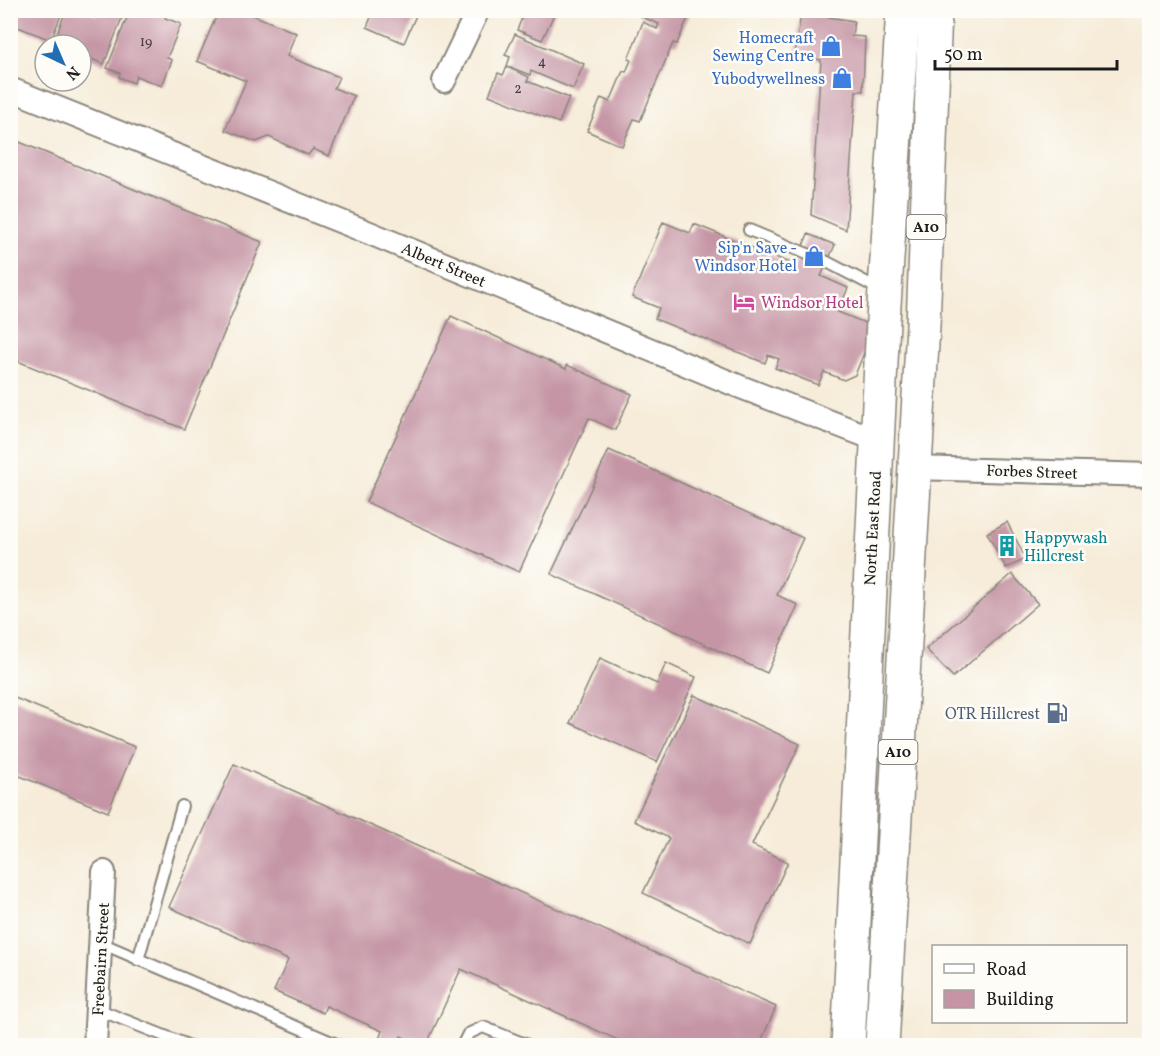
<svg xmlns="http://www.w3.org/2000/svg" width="1160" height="1056" font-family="Vollkorn,serif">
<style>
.building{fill:#c595a5}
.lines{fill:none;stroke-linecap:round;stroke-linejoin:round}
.service-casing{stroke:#89847a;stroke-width:14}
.minor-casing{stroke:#89847a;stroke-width:26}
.trunk-casing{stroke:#89847a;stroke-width:36}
.service{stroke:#fff;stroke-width:10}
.minor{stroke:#fff;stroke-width:22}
.trunk{stroke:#fff;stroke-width:33}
.labels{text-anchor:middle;stroke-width:5;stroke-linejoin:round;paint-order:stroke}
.number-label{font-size:14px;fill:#463a3e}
.shield{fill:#fdfcf7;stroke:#605f5e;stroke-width:1.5}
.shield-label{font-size:15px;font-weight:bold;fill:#1c1c1c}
.shop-label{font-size:16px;fill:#366cbe;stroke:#fdfcf7;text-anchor:end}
.street-label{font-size:16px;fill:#1c1c1c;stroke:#fdfcf7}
.hotel-label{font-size:16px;fill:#b23c85;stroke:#fdfcf7;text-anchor:start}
.culture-label{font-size:16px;fill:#0d838f;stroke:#fdfcf7;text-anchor:start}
.service-label{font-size:16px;fill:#4e5e75;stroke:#fdfcf7;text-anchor:end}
</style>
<rect width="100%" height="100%" fill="#fdfcf7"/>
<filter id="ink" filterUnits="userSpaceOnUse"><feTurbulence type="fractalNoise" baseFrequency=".0167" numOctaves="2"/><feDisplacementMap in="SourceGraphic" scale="12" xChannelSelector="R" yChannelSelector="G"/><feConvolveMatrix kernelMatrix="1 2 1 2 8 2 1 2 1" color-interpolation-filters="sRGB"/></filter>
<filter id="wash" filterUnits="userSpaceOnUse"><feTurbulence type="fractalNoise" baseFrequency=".008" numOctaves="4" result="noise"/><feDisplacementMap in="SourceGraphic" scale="24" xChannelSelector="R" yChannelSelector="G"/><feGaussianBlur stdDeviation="1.35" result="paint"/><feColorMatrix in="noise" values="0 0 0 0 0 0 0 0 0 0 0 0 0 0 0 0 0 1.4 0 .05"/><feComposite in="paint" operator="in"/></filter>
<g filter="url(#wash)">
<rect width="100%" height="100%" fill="#f6ecd9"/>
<g id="blocks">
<g class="building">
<polygon points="10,10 63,10 51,40 10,24"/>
<polygon points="66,10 94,10 92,14 95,15 97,10 125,10 104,64 81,55 81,45 53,44"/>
<polygon points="130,10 168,10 165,18 181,24 167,58 172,60 162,86 136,76 134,83 119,77 120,73 107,68"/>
<polygon points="219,10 241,10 296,33 287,56 339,77 334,88 354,96 329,156 313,149 308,155 269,137 256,142 225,130 246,81 197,61"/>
<polygon points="374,10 412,10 417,13 404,43 367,27"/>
<polygon points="517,10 556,10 542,40 517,30 524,13"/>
<polygon points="642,10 691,10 677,44 673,43 640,121 634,119 622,146 587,131 601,98 610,102 623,71 626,72 631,60 628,59 643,22 657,29 659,24 640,16"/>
<polygon points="801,13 854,21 852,36 865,37 863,91 856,91 846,230 811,215 821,60 795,55"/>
<polygon points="515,34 584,64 573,89 531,71 530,75 507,66 510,57 505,55"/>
<polygon points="507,67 529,77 527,81 569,98 559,123 489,95 498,73 503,75"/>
<polygon points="17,141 262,242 184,429 10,358 10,157"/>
<polygon points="663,222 690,233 694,224 795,265 808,234 835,245 821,276 848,288 838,312 868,324 872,333 855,375 844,380 824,372 818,385 775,368 779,359 768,355 765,363 655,319 659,308 632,297"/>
<polygon points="451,316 566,369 567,365 632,394 615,430 589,418 519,572 366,502"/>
<polygon points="609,450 803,538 777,595 798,605 767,673 551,574"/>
<polygon points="1007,522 1026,559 1006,568 987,533"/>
<polygon points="1012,574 1038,604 953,677 926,649"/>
<polygon points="600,658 657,684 666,663 696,677 657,762 570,723"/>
<polygon points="694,695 800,744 752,845 788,862 750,944 643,893 669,838 634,821"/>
<polygon points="10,696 135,747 108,812 10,772"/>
<polygon points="234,764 776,1007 759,1046 631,1046 461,969 426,1046 401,1036 397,1046 394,1046 379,1039 382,1031 326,1006 323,1013 274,991 288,960 169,907"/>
</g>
</g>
</g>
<g filter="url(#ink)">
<use href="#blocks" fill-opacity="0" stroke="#89847a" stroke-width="1.5"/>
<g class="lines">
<defs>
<g id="service">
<polyline points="749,230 827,262 879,289"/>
<polyline points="101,943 341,1046"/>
<polyline points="138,960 182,806"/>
<polyline points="97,1009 190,1046"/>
<polyline points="462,1046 468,1034 483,1027 530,1046"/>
</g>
<g id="minor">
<polyline points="444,81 478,10"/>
<polyline points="10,89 372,234 738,386 877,440"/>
<polyline points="914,468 1150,475"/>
<polyline points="95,1046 104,872"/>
</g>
<g id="trunk">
<polyline points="848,1046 883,321 903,10"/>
<polyline points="882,1046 923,326 935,10"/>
</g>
</defs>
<use href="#service" class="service-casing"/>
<use href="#minor" class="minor-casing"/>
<use href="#trunk" class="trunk-casing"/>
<use href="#service" class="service"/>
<use href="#minor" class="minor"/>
<use href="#trunk" class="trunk"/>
</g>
</g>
<defs>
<symbol id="shop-bare" viewBox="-9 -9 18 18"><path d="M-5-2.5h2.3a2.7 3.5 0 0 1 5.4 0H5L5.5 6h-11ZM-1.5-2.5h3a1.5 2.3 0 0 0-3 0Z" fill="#3f7fe0" stroke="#fdfcf7" stroke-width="2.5" paint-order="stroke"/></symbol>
<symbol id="hotel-bare" viewBox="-9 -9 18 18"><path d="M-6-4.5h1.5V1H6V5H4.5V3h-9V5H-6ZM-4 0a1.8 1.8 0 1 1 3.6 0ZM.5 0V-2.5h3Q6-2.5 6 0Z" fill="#d1479c" stroke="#fdfcf7" stroke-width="2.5" paint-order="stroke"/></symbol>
<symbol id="building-bare" viewBox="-9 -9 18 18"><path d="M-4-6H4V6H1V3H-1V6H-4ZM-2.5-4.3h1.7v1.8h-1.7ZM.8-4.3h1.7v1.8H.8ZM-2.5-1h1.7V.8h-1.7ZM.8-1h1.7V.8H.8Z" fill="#0f9aa8" stroke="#fdfcf7" stroke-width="2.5" paint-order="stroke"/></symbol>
<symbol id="fuel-bare" viewBox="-9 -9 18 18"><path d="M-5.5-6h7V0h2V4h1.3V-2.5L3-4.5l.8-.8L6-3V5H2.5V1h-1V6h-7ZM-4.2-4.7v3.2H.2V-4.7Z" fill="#5c6f8a" stroke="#fdfcf7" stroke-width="2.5" paint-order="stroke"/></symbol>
</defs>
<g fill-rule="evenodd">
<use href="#shop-bare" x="816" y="31" width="30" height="30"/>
<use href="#shop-bare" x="827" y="63" width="30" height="30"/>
<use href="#shop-bare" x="799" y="241" width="30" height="30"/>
<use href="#hotel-bare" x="729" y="287" width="30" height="30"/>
<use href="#building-bare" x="992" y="531" width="30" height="30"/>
<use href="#fuel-bare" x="1042" y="698" width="30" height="30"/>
</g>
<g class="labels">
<g class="number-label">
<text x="146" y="46">19</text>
<text x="542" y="66">4</text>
<text x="518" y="93">2</text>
</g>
<g class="shield">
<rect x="906.5" y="215" width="39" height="24" rx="4.5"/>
<rect x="878.5" y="740" width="39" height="24" rx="4.5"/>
</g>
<g class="shield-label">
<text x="926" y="232">A10</text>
<text x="898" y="757">A10</text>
</g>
<g class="shop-label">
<text x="814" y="43">Homecraft<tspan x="814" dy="18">Sewing Centre</tspan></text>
<text x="825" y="84">Yubodywellness</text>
<text x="797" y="253">Sip'n Save -<tspan x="797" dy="18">Windsor Hotel</tspan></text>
</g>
<g class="street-label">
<text transform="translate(444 264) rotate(23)" y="6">Albert Street</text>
<text transform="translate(1032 471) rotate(2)" y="6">Forbes Street</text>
<text transform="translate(872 528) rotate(-87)" y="6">North East Road</text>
<text transform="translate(100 959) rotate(-87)" y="6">Freebairn Street</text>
</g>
<g class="hotel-label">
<text x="761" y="308">Windsor Hotel</text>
</g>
<g class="culture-label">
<text x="1024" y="543">Happywash<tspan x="1024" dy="18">Hillcrest</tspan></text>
</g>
<g class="service-label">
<text x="1040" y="719">OTR Hillcrest</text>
</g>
</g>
<rect width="1160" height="1056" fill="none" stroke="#fdfcf7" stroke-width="36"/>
<rect x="932" y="945" width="195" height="78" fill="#fdfcf7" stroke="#a3a29f" stroke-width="1.5"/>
<rect x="944" y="964" width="30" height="9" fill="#ffffff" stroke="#a3a29f" stroke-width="1.5"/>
<text x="986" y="975" font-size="18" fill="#1c1c1c">Road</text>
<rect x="944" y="990" width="30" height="18" fill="#c595a5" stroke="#a3a29f" stroke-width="1.5"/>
<text x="986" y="1005" font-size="18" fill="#1c1c1c">Building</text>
<g transform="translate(63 63) rotate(136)"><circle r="28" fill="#fdfcf7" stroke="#a3a29f" stroke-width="1.5"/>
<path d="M0-4.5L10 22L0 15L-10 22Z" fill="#1f6fb2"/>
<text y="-9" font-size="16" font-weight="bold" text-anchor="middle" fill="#1c1c1c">N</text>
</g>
<path d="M935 60v9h182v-9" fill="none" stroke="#1c1c1c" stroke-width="3"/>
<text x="944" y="60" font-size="18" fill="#1c1c1c" stroke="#fdfcf7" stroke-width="4.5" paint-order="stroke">50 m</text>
</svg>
